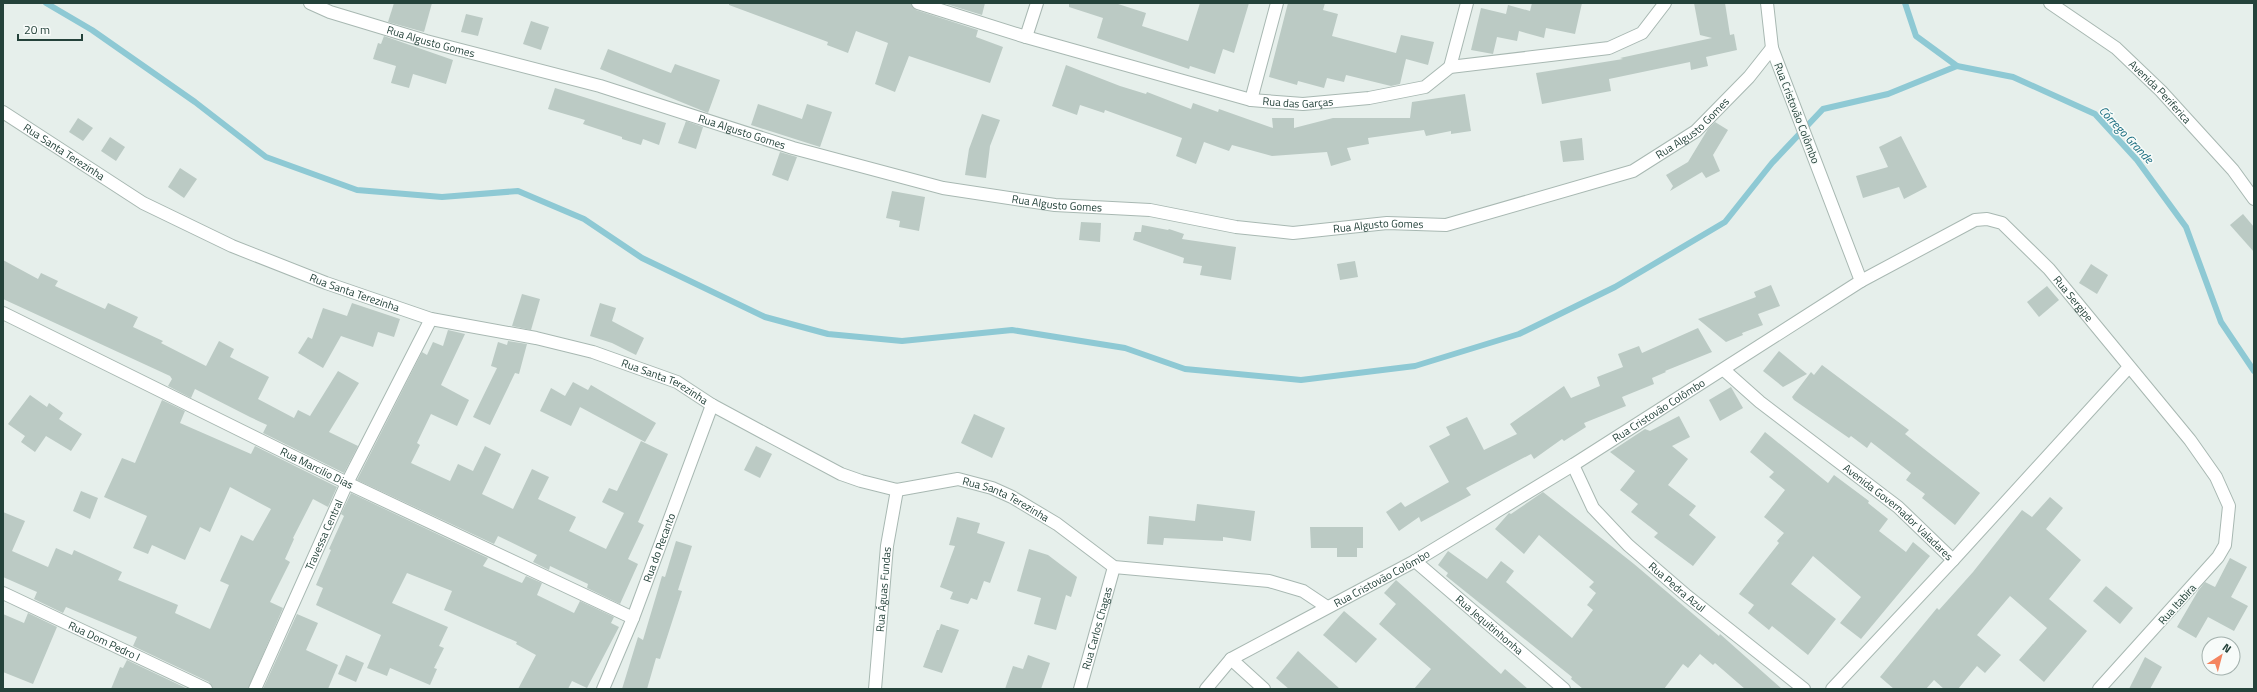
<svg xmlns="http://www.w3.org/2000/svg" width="2257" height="692" font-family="'Titillium Web',sans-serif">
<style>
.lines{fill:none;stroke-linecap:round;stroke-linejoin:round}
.stream{stroke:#8ec9d4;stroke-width:6}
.building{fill:#bbcac4}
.minor-casing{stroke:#a8b8b2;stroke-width:14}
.tertiary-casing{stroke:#a8b8b2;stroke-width:14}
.minor{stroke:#fff;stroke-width:12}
.tertiary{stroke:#fff;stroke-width:12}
.labels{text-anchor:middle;stroke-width:3;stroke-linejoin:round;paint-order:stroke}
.street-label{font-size:11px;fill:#24423a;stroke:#f7fbf9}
.water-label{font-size:12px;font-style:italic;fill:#1c6f80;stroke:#f7fbf9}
</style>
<rect width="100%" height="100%" fill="#e6efeb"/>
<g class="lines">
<g class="stream">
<polyline points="46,3 92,30 195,102 266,157 357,190 442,197 518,191 584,219 642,258 765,317 828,334 902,341 1012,330 1125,348 1185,369 1301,380 1415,366 1519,334 1615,287 1725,222 1772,163 1823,109 1888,94 1957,66"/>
<polyline points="1905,3 1916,36 1957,66 2013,77 2095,114 2137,160 2186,227 2221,322 2254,371"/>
</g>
</g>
<g class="building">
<polygon points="394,3 432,3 424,32 388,22"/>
<polygon points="729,3 911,3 916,10 978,30 976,37 1003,47 990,83 909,56 895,92 875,84 888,43 856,31 848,53 827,45 828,42 729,5"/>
<polygon points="943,3 985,3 982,15"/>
<polygon points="1069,3 1115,3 1146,13 1142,26 1188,41 1200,3 1249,3 1234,53 1223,49 1215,74 1190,66 1189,69 1097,38 1103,18 1069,7"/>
<polygon points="1288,3 1325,3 1323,10 1338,14 1332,36 1396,53 1401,35 1434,42 1428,65 1406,59 1400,84 1391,86 1346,75 1344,82 1327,78 1324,88 1298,81 1297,85 1269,77"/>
<polygon points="1532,3 1582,3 1575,34 1546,28 1544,38 1519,31 1517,41 1497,37 1493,54 1471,50 1481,8 1506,14 1508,5 1530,11"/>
<polygon points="1694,3 1725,3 1730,35 1734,34 1737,50 1706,57 1708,66 1691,70 1690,62 1609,79 1611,91 1542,104 1536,73 1623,59 1620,58 1712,38 1700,35"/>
<polygon points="466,14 483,18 478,36 461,32"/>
<polygon points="531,21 549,27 541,50 523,44"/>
<polygon points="384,36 453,60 446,84 413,74 409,88 391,83 396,66 373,59 378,43 381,44"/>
<polygon points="608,49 671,73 675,64 720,80 708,113 600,69"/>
<polygon points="1066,65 1120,86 1146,94 1147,92 1191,109 1193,103 1218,112 1219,109 1273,128 1272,118 1294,118 1294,128 1333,118 1410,118 1412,102 1465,94 1471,131 1451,134 1451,131 1426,136 1424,130 1368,138 1369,144 1347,148 1351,160 1331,166 1327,152 1272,156 1232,145 1229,151 1204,142 1196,164 1176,156 1182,138 1105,110 1104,113 1080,105 1077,115 1052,106"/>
<polygon points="555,88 666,123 659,145 643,139 641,145 622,139 622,137 583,124 585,120 548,109"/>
<polygon points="758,104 802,119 807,104 832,112 820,147 751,125"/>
<polygon points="982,114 1000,120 990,146 986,178 965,175 969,149"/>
<polygon points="78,118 93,128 83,141 69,132"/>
<polygon points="686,121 703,127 696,149 678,143"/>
<polygon points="1715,122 1728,130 1713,155 1720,171 1706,178 1702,172 1670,191 1673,186 1666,175 1688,162 1708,129"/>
<polygon points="1901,136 1927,187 1904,199 1899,187 1863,198 1856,176 1888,167 1879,147"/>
<polygon points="110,137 125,147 116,161 101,151"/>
<polygon points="1582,138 1584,160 1563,162 1560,141"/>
<polygon points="780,152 797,157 788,181 772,175"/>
<polygon points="180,168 197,179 184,198 168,187"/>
<polygon points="892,191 925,197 919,231 899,227 900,221 886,218"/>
<polygon points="2243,214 2254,227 2254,252 2230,225"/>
<polygon points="1081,222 1101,223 1100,242 1079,240"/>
<polygon points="1142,225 1168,230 1169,229 1184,234 1182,239 1236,247 1231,280 1200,275 1202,266 1183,263 1184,258 1133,240 1135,232 1141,232"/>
<polygon points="3,260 38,279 41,273 58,281 55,286 105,309 108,303 138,317 133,327 163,341 161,343 206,366 219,341 234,349 230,357 269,377 258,399 294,418 298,410 310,416 338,371 359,383 329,432 358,446 344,473 263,433 267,425 250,417 195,389 191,398 168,386 172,379 170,376 3,299"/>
<polygon points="1355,261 1358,277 1340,280 1337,264"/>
<polygon points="2091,264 2108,275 2097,294 2079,283"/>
<polygon points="1771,285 1780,306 1758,314 1763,325 1742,333 1743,335 1726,342 1698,319 1756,297 1754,292"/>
<polygon points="2047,286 2059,300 2039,317 2027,302"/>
<polygon points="522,294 540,299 531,330 512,326"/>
<polygon points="352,303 400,319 394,337 378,332 373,347 341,336 323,368 298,353 308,337 312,339 323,308 347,316"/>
<polygon points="600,303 616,308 612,321 644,338 636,355 612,343 590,336"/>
<polygon points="1698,328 1712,352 1665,371 1666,372 1652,378 1654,384 1622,397 1626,406 1584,423 1586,427 1564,441 1562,439 1534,459 1531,454 1466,488 1471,495 1421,522 1419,517 1399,531 1386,512 1401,502 1405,507 1449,482 1429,446 1450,435 1446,427 1467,417 1484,450 1517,434 1510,424 1564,386 1571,398 1600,386 1597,377 1623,367 1618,354 1639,346 1642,353"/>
<polygon points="448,330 465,334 441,385 469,400 457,426 431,414 417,443 420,445 411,463 450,481 458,464 473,471 485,446 501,454 482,494 513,509 532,469 549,477 538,499 576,517 569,531 606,549 624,513 602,502 609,488 617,491 641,441 668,454 638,522 644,525 628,559 638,564 620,604 587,588 588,584 550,566 549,570 533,562 537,555 498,536 494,544 357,480 422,352 427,355 433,342 443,346"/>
<polygon points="508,341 527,344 519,374 515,373 490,425 473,417 497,368 491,366 498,342 507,345"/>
<polygon points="1779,351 1807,374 1783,387 1763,371"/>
<polygon points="1822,365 1909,430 1905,434 1980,493 1955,525 1922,498 1925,494 1906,480 1911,473 1871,442 1867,448 1851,436 1849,438 1794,400 1792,397 1811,372 1814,375"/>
<polygon points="573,382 588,390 591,385 656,423 645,442 580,407 571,426 540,411 551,388 565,396"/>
<polygon points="1731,387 1743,408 1720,421 1709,400"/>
<polygon points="30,395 47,407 49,403 63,413 59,419 82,434 71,451 46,436 35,452 21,442 25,436 8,424"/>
<polygon points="162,400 185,411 180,423 251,454 255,446 337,487 328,507 313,499 293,538 294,539 285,559 290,562 270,602 283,608 248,689 213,689 209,682 133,646 137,637 66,607 63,613 34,599 37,592 3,577 3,512 25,521 12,551 48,567 56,548 72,555 74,550 122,572 118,580 178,605 175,613 210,629 229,585 220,581 241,535 253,541 271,509 230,487 210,532 200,527 185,560 152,545 148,554 133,548 147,516 104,497 122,458 135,463"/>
<polygon points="974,414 1005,428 992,458 961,443"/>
<polygon points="1679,416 1690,437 1672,446 1688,459 1668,485 1696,506 1689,515 1716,537 1693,566 1654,537 1658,533 1631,512 1638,504 1620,490 1635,471 1610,452 1645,429 1650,431"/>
<polygon points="1765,432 1828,483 1834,475 1869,501 1868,503 1888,519 1879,531 1906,552 1913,542 1930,556 1861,639 1840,623 1861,597 1813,556 1791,584 1836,619 1808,655 1772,626 1769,630 1748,613 1754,605 1739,594 1779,543 1777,541 1784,533 1764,517 1785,490 1769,477 1774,472 1750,452"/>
<polygon points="756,446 772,454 760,478 744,470"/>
<polygon points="81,491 98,498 90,519 73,511"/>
<polygon points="1543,492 1634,564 1719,636 1720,634 1782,689 1745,689 1715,663 1713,665 1700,654 1688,668 1683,664 1664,689 1583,689 1571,679 1572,677 1446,576 1448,573 1438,565 1448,551 1487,579 1501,561 1514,571 1506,582 1572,638 1593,610 1587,605 1596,593 1589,587 1594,582 1539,535 1524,554 1495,529 1509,513 1511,514"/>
<polygon points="351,493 488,558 483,566 522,583 526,576 542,583 537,595 574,613 580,601 614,617 611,623 619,627 587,688 572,681 568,689 518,689 536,655 516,644 517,642 444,610 452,591 407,573 392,603 448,627 439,646 444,648 434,668 437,669 430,685 390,668 387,676 367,668 381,635 316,605 323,588 316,585 331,550 329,549 344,516 341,514"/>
<polygon points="2050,497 2063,508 2046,529 2081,560 2049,599 2087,631 2044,682 2019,660 2047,628 2010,596 1977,635 2001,655 1985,673 1977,666 1958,689 1944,689 1934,680 1926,689 1894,689 1880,677 1937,608 1939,610 1973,572 2022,510 2032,517"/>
<polygon points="1197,504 1255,511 1251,541 1223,537 1223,541 1164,538 1163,545 1147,544 1149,516 1195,521"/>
<polygon points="957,517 980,523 977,533 1005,542 990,583 984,581 977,600 971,598 968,604 950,599 953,592 940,587 955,546 949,545"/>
<polygon points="1310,527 1363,527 1363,548 1357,548 1357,557 1337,557 1337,548 1311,548"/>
<polygon points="676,541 692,546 678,590 682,591 660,659 656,658 647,689 622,689 638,637 643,640 662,576 665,577"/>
<polygon points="1029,549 1048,555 1077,577 1071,597 1066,595 1056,630 1034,624 1041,598 1017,591"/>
<polygon points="2230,558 2247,567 2231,597 2248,606 2234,631 2208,617 2196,638 2177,627 2198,591 2205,582 2215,587"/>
<polygon points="1396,580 1501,674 1505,669 1528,689 1414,689 1431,669 1379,624 1396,604 1384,593"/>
<polygon points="2106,586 2133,608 2120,624 2093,601"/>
<polygon points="1344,611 1377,639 1356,663 1323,635"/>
<polygon points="28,613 57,627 33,684 3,672 3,614 24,623"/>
<polygon points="297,614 318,623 306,650 338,665 328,689 263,689"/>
<polygon points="941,624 959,630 942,673 923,667 937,630 939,630"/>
<polygon points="1298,651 1340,689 1289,689 1276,678"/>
<polygon points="346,655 364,663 356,682 338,674"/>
<polygon points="1028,655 1050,663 1041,689 1005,689 1013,666 1023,669"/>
<polygon points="2145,657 2162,667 2150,689 2129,689"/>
<polygon points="127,660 188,689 111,689 120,667 123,668"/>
</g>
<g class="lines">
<defs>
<g id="minor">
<path id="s1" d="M310 3 330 12 426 41 600 86 793 148 943 188 1055 205 1150 210 1236 227 1293 233 1387 223 1446 225 1633 171 1696 131 1749 77 1772 48"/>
<path id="s2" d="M918 3 1026 37 1251 100 1303 104 1369 98 1425 87 1450 67 1609 48 1642 33 1665 3"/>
<polyline points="1026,37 1037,3"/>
<polyline points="1450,67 1467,3"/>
<polyline points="1251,100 1277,3"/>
<path id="s3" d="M3 112 143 203 232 246 326 283 431 319 536 338 593 352 677 382 712 405 764 433 841 474 861 481 897 490 958 479 992 488 1012 497 1057 524 1114 567 1269 581 1303 591 1327 607"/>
<path id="s4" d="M1861 281 1975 220 1987 219 2002 223 2049 269 2190 440 2216 477 2229 506 2225 545 2218 557 2099 689"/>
<path id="s5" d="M3 313 347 483 633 618"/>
<path id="s6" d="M1724 370 1760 402 1898 507 1953 560 1832 689"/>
<path id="s7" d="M1573 465 1593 508 1628 545 1687 596 1804 689"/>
<polyline points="1953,560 2129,367"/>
<path id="s8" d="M1415 561 1564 689"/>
<path id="s9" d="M3 593 206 689"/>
<polyline points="1231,659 1264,689"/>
<path id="s10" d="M255 689 347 483 431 319"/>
<path id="s11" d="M603 689 633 618 712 405"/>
<path id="s12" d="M875 689 887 546 897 490"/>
<path id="s13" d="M1080 689 1114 567"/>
</g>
<g id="tertiary">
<path id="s14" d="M2050 3 2116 48 2161 91 2233 170 2254 199"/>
<path id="s15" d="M1206 689 1231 659 1415 561 1573 465 1861 281 1772 48 1767 3"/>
</g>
</defs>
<use href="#minor" class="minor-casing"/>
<use href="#tertiary" class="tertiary-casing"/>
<use href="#minor" class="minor"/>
<use href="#tertiary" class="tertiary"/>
</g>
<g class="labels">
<g class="street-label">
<text dy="4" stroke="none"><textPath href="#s1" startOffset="127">Rua Algusto Gomes</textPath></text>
<text dy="4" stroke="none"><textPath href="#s14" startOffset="142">Avenida Periferica</textPath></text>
<text dy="4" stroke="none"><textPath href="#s2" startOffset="394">Rua das Garças</textPath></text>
<text transform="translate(1797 113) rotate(69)" y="4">Rua Cristovão Colômbo</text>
<text dy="4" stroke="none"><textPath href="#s1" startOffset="1435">Rua Algusto Gomes</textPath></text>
<text dy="4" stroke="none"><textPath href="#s1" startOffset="451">Rua Algusto Gomes</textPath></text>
<text dy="4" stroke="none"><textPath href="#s3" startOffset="73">Rua Santa Terezinha</textPath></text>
<text dy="4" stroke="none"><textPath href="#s1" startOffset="775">Rua Algusto Gomes</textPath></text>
<text dy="4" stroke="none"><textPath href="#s1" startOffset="1099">Rua Algusto Gomes</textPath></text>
<text dy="4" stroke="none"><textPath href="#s3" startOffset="397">Rua Santa Terezinha</textPath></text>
<text dy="4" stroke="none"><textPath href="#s4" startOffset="261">Rua Sergipe</textPath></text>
<text dy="4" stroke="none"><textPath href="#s3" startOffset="721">Rua Santa Terezinha</textPath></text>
<text dy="4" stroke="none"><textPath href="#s15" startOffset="534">Rua Cristovão Colômbo</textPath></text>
<text dy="4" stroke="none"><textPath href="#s5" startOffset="350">Rua Marcilio Dias</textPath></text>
<text dy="4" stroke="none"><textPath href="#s3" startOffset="1093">Rua Santa Terezinha</textPath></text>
<text dy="4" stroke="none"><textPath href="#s6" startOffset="225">Avenida Governador Valadares</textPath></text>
<text dy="4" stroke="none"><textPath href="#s10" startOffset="169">Travessa Central</textPath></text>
<text dy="4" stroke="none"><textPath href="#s11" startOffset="152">Rua do Recanto</textPath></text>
<text dy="4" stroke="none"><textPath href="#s15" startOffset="210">Rua Cristovão Colômbo</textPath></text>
<text dy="4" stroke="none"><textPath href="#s7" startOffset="163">Rua Pedra Azul</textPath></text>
<text dy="4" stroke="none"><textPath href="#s12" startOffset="100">Rua Águas Fundas</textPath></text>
<text transform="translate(2177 604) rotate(-48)" y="4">Rua Itabira</text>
<text dy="4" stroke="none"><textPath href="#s8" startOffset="98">Rua Jequitinhonha</textPath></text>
<text dy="4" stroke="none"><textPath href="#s13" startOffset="63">Rua Carlos Chagas</textPath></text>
<text dy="4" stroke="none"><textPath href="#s9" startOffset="112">Rua Dom Pedro I</textPath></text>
</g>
<g class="water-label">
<text transform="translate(2126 135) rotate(47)" y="4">Córrego Grande</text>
</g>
</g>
<rect width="2257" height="692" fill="none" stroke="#24423a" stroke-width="8"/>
<g transform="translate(2221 656) rotate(36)"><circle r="19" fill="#f7fbf9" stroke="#a3b1ad"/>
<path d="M0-3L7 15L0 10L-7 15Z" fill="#f4845f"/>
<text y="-6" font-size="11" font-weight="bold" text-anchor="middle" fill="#24423a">N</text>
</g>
<path d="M18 34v6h64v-6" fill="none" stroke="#24423a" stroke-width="2"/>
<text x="24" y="34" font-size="12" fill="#24423a" stroke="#f7fbf9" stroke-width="3" paint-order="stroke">20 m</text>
</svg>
